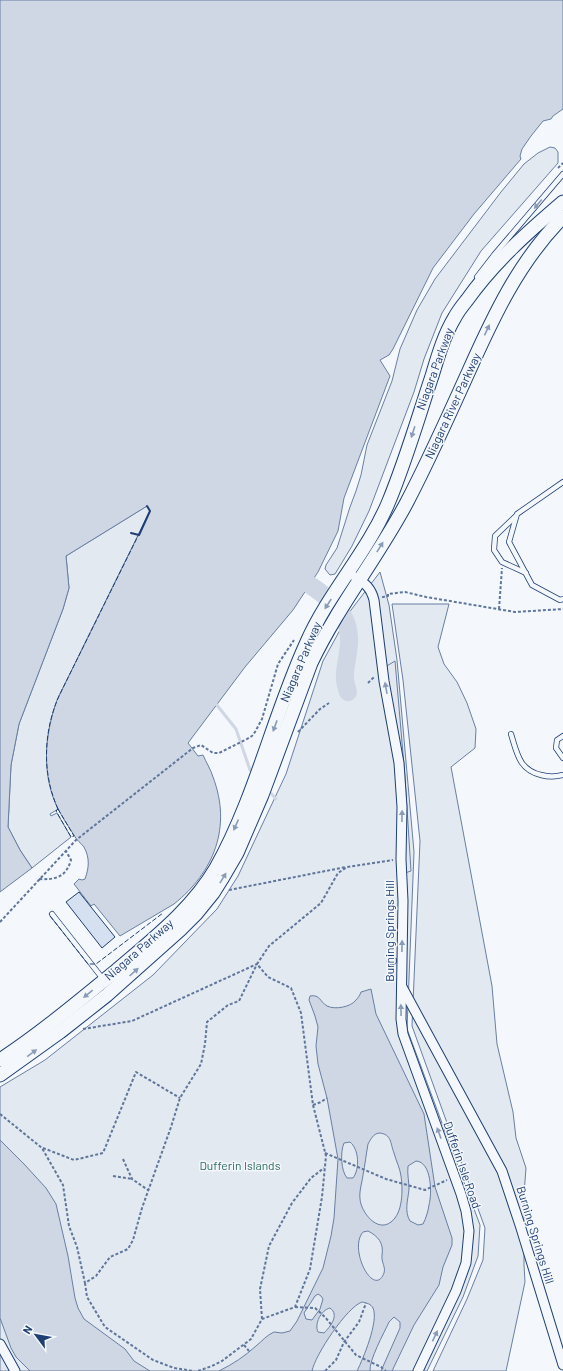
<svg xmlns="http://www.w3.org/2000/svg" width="563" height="1371" font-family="Barlow,sans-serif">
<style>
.green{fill:#e3e9f0;stroke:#687fa3}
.parking{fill:#e3e8f0;stroke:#687fa3}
.water{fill:#cfd7e4;stroke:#687fa3;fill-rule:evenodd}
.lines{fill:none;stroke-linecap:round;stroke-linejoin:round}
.stream{stroke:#cfd7e4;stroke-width:3}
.river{stroke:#cfd7e4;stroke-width:18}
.building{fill:#d5e0f0;stroke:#1d3f73}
.lane-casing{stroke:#1d3f73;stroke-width:6}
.street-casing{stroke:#1d3f73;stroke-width:11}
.secondary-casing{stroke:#1d3f73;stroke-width:15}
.path{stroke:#5e769c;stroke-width:2;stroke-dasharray:3 2;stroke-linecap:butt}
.lane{stroke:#f4f7fb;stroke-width:4.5}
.street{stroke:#f4f7fb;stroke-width:9}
.secondary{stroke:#f4f7fb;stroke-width:13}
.fence{stroke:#1d3f73;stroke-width:1;stroke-dasharray:5 2;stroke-linecap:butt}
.wall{stroke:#1d3f73;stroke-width:2}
.oneway{fill:#889bb7}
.labels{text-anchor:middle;stroke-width:3;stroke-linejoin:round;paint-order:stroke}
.street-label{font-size:12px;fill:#1d3f73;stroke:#f4f7fb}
.park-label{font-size:12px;fill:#2c6c60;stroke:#f4f7fb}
</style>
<rect width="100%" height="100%" fill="#f4f7fb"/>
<g class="green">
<polygon points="550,147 555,148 558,152 558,163 481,251 442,313 424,359 414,392 369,511 352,546 335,574 330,575 325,569 326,565 337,548 350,507 356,491 361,475 367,445 392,381 400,349 417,310 435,279 501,192 524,164 538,153"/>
<path d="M147 506 150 511 59 696C44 733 42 773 58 809L50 814 51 816 57 813 71 837 32 868 20 850 8 827 11 765 19 724 63 609 69 588 66 556Z"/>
<polygon points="380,572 389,605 397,660 414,852 407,1029 480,1225 478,1256 463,1297 427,1371 0,1371 0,1087 45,1060 153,975 217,909 238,876 286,774 323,661 351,610"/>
<polygon points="392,604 449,604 438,647 444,664 457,682 467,703 476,729 475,748 451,767 492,986 497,1044 513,1112 516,1138 526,1168 524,1194 524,1265 525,1282 506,1371 433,1371 467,1299 483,1260 485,1228 412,1026 420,841 403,680"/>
</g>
<polygon class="parking" points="395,661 405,777 411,871 402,874 400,781 385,667"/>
<g class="water">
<path d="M0 0H563V109L553 116 551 119 543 121 531 136 522 149 520 156 521 159 474 214 433 268 393 349 389 355 380 360 390 376 344 498 338 531 318 572 293 610 245 667 188 743 198 756 203 755C206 762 211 770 213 777 232 827 214 872 174 904L120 936 94 904 91 906 74 884 79 879 82 880 85 879C89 868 90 858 84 847 81 843 76 840 74 835 66 823 58 811 53 797 42 766 46 731 57 700L150 511 147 506 66 556 69 588 63 609 19 724 11 765 8 827 20 850 32 868 0 892Z"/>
<path d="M371 989 376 1014 424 1114 435 1187 452 1238V1245L443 1267 439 1285 414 1325 392 1371H381L400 1328V1322L394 1317 389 1322C384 1333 369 1360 370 1371H357C363 1359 379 1321 373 1308 371 1304 367 1303 362 1302 347 1307 315 1355 312 1371H219C233 1364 245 1356 256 1346 262 1341 267 1335 274 1332L282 1333 290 1331 297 1321 323 1268 331 1236 334 1218 338 1159 327 1098 318 1064 316 1046 318 1027 315 1016 309 1000 310 996C320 994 320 1002 327 1006 335 1010 351 1007 356 1000 358 998 360 995 361 992ZM379 1133C392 1134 390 1143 394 1153 396 1161 400 1168 401 1176 403 1190 403 1213 391 1222 377 1233 361 1212 360 1199 359 1191 362 1183 363 1175 365 1165 366 1155 368 1144 371 1139 373 1134 379 1133ZM350 1142C359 1149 360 1169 353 1178H347C341 1171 340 1152 344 1143ZM416 1161C432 1162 432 1194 429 1205 428 1212 426 1218 423 1224L418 1225 410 1221C404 1211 408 1200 409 1189 409 1181 407 1174 408 1166ZM368 1231C378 1236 384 1243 382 1255 381 1262 386 1267 384 1273 374 1299 348 1249 363 1232ZM318 1294 321 1296 323 1299 320 1309 312 1320 306 1319 304 1313 315 1296ZM330 1308C340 1315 330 1327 324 1333L318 1332C314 1324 321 1310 330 1308Z"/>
<polygon points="0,1140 24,1164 46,1188 56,1204 68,1256 75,1298 78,1308 84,1319 125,1349 134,1361 150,1371 30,1371 16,1357 11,1348 0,1318"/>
</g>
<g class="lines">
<g class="stream">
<polyline points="216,704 236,729 250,770 254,774"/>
<polyline points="268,790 276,799"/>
</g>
<path class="river" d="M310 585C335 602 354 618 348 652 346 668 342 676 348 692"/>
</g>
<g class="building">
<polygon points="79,892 115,937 102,948 66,902"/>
<polygon points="390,957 397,959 396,963 392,965 389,964 387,962 388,958"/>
</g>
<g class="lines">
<defs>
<g id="lane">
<polyline points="477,277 494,255 563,174"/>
<polyline points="563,482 517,514 509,542 532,585 560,600 563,599"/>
<polyline points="516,516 495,536 494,550 502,562 526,573"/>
<path d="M511 734C517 753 519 770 541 775 548 777 556 777 563 775"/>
<polyline points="563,736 557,740 556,748 563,758"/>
<polyline points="52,914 103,979"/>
</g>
<g id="street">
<path d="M355 577C365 583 371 588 374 600L384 681 399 763 402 807 401 859 403 901 401 1019 403 1034 461 1194 466 1211 469 1231 466 1263 456 1291 418 1371"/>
<polyline points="402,987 502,1171 520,1225 563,1365"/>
<polyline points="0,1344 15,1371"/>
</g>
<g id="secondary">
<path d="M0 1060C41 1033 79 1001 117 970 153 939 192 909 216 868 256 797 273 716 307 642 329 592 368 552 389 501 406 460 418 418 432 376 438 356 444 335 455 317 458 311 463 305 467 300 494 262 528 232 563 202"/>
<path d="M0 1075 60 1032 107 995 180 930 196 914 213 893 223 877 237 853 262 795 311 663C338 606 378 557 407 502 429 460 448 417 468 373 493 317 519 261 563 217"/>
</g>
</defs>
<use href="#lane" class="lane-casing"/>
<use href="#street" class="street-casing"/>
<use href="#secondary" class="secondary-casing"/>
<g class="path">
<polyline points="558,168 563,163"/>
<polyline points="383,598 383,597 388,596 388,594 405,592 426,597 515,612 563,609"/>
<polyline points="499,609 502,568"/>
<polyline points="368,683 374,677"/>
<polyline points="298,732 320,709 329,703"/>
<path d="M39 879C56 880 66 877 71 860L66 851"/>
<polyline points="229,890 346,867"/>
<polyline points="0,922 76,840 193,748 201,745 213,753 219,753 247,739 252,736 255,732 262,719 278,664 294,640"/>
<polyline points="83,1029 132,1021 257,964"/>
<polyline points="313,1105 321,1102 327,1098"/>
<polyline points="0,1114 42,1148 63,1185 69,1226 77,1247 85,1283 96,1276 110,1257 128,1249 133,1240 142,1208 171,1127 180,1098 201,1064 205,1044 207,1022 228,1005 239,1001 257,964"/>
<polyline points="43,1148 74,1160 103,1153 136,1072 180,1098"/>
<polyline points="325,1153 386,1179 425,1190 447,1180"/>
<polyline points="123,1159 132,1179 148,1190"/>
<polyline points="113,1176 132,1179"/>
<polyline points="85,1283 87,1297 105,1327 153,1360 174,1368 193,1371"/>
<polyline points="295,1307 315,1308 325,1317 356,1355 381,1367 386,1371"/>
<polyline points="262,1319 260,1289 269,1246 292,1203 311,1178 324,1168"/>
<polyline points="244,1345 249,1351"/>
<polyline points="198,1371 212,1366 222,1361 251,1339 262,1319 295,1307 310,1269 322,1197 326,1156 313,1105 301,1013 291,988 268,977 257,964 269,946 321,903 338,873 347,867 393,860"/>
<polyline points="325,1371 336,1360 344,1342 359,1322 366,1303"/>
</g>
<use href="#lane" class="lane"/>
<use href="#street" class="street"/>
<use href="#secondary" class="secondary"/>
<g class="fence">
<path d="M58 809C42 774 43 732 59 696L138 536"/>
<polygon points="58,809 74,836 71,837 56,811"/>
<polyline points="50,916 88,964 96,964 163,913"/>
</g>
<polyline class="wall" points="131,533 139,535 150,511 147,506"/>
</g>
<defs><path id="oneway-solid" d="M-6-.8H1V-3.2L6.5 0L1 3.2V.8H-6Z"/></defs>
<g class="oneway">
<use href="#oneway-solid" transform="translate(538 204) rotate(130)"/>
<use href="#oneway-solid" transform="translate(487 330) rotate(-65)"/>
<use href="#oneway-solid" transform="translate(413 432) rotate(108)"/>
<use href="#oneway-solid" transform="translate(380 547) rotate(-58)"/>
<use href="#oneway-solid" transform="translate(328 604) rotate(123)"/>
<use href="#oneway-solid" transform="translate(386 688) rotate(-100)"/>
<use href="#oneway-solid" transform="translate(275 726) rotate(110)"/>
<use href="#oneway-solid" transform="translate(402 816) rotate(-89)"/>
<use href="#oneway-solid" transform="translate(236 825) rotate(114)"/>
<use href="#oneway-solid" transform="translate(223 878) rotate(-59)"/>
<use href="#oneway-solid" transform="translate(402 946) rotate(-89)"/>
<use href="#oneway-solid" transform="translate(134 972) rotate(-42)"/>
<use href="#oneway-solid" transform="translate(88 994) rotate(141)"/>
<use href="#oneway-solid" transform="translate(401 1010) rotate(-91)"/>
<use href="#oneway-solid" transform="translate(32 1053) rotate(-36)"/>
<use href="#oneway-solid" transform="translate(439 1133) rotate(-110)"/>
<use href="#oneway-solid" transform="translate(435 1336) rotate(-65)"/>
</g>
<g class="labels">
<g class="street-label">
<text transform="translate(435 369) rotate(-70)" y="4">Niagara Parkway</text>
<text transform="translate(453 406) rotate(-65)" y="4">Niagara River Parkway</text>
<text transform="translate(301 662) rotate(-67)" y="4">Niagara Parkway</text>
<text transform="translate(390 931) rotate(-90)" y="4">Burning Springs Hill</text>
<text transform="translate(139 950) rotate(-41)" y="4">Niagara Parkway</text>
<text transform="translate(462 1165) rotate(71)" y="4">Dufferin Isle Road</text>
<text transform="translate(535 1235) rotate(73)" y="4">Burning Springs Hill</text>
</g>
<g class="park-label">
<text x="240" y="1170">Dufferin Islands</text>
</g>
</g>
<g transform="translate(36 1335) rotate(302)" stroke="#f4f7fb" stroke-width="3" paint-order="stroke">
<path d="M0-3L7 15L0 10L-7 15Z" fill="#1d3f73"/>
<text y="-6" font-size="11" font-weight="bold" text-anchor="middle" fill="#1d3f73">N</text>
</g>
</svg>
